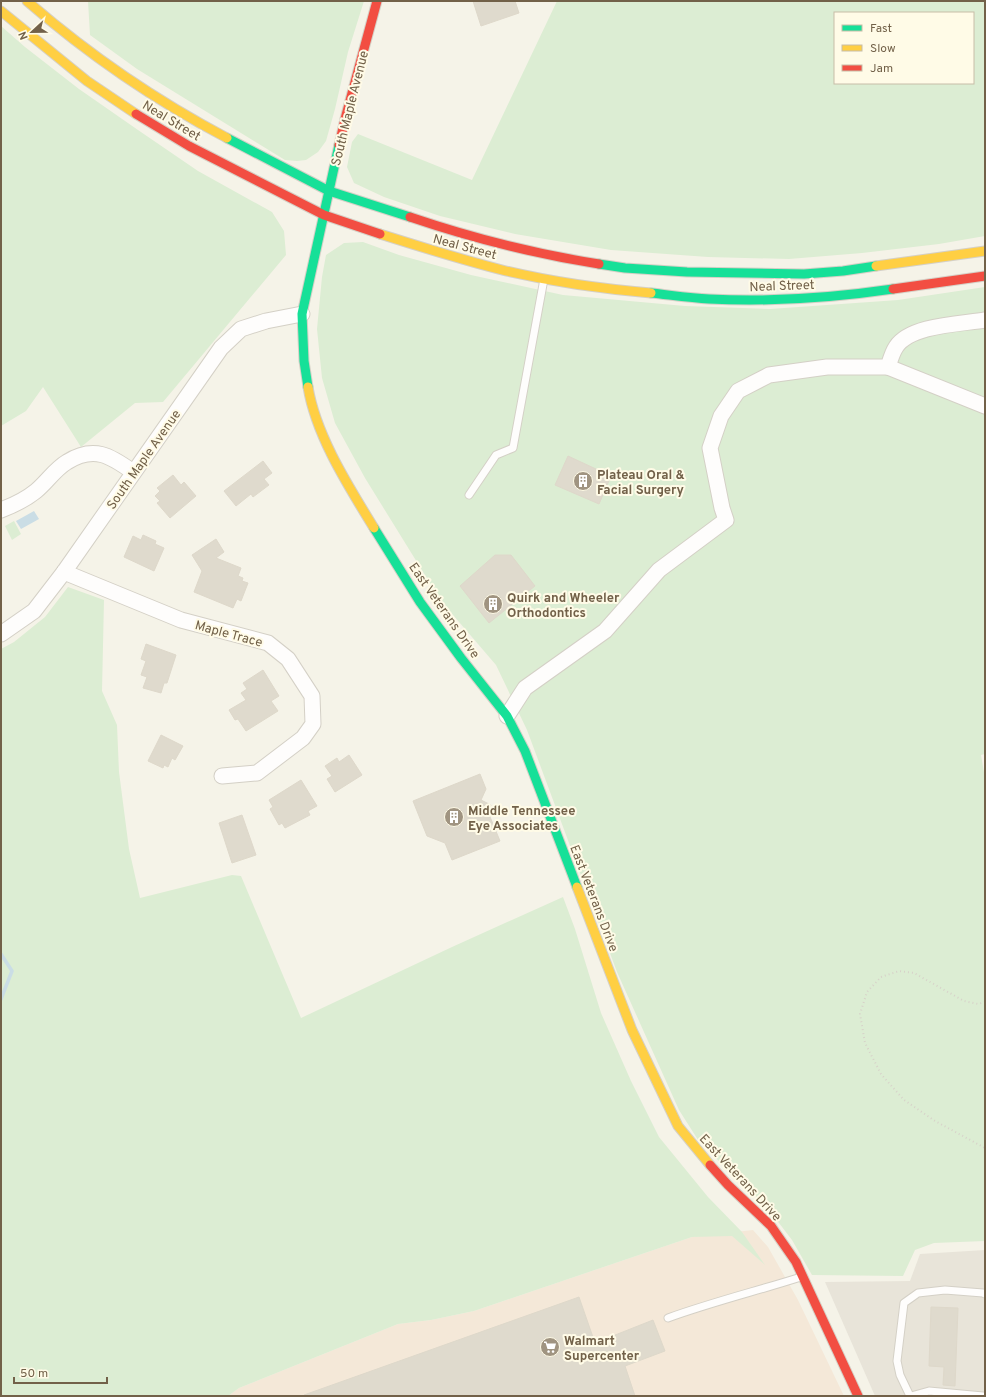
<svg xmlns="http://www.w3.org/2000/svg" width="986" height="1397" font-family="Overpass,sans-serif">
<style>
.commercial{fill:#f4e8d8}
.industrial{fill:#e8e4d9}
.green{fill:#dcedd3;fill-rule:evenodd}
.water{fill:#cadde5}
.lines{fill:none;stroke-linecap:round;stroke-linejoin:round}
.stream{stroke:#cadde5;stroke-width:3.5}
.building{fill:#dfdacd;stroke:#ded8ca}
.lane-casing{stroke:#d4d0c6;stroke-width:9}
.street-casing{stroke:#d4d0c6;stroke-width:17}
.fast-casing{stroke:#d5d0c6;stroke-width:11}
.slow-casing{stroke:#d5d0c6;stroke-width:11}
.jam-casing{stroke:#d5d0c6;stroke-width:11}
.path{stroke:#d7d2c9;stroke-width:2;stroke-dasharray:1 3;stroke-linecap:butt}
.lane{stroke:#fefdfc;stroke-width:7}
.street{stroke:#fefdfc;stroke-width:15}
.fast{stroke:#16e098;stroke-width:9}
.slow{stroke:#ffcf43;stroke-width:9}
.jam{stroke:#f24e42;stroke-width:9}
.labels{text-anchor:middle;stroke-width:4;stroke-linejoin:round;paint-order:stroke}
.street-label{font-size:13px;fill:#726149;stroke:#fffbe7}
.poi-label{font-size:13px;font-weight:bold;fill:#726149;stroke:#fffbe7;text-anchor:start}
</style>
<rect width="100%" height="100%" fill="#f5f3e8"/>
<polygon class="commercial" points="753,1230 768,1247 798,1300 844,1396 228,1396 239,1388 398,1324 431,1320 474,1311 692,1237"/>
<polygon class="industrial" points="985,1250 985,1396 875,1396 825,1282 910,1281 920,1254"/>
<g class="green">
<polygon points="88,1 364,1 348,52 335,109 326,141 318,152 306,160 297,161 285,160 137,69 90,35"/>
<path d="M557 1H985V236L939 244 862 253 789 259 708 257 611 250 515 234 440 216 384 197 354 183 347 167 352 142 358 134 472 180ZM835 13H973V83H835Z"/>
<polygon points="1,26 25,47 79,89 138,130 198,171 272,212 284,231 286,255 163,402 135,403 81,447 43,387 26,411 1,426"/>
<polygon points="363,242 399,255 471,275 563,295 685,306 770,309 898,300 985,287 985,754 981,755 985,778 985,1241 934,1243 915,1250 903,1276 812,1275 792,1240 766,1206 700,1143 679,1110 617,972 527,730 496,665 441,601 365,478 335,423 322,378 317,329 322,277 326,255 344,243"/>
<polygon points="14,521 21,534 12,540 5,526"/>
<polygon points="68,587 104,600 102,691 117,725 119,772 129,849 140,898 232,875 241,876 301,1018 452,947 563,897 575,929 601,1013 631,1081 659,1137 708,1197 742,1232 765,1265 732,1236 692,1237 474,1311 431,1320 398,1324 239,1388 228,1396 1,1396 1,649 14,642 45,617"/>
</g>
<polygon class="water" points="34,511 39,519 21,529 16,521"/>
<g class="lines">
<polyline class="stream" points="1,954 12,971 1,999"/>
</g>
<g class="building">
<polygon points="473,1 515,1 519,13 481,26"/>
<polygon points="568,456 611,476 599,504 555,485"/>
<polygon points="263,461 272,473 264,479 269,485 253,497 251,494 236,506 224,491"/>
<polygon points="173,475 181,485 184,482 196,496 170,518 157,503 160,501 155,496 160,491 157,488"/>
<polygon points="143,535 156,541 155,544 164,548 154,571 124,557 133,536 141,540"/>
<polygon points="216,539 224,552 216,558 241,568 238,576 243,578 242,581 248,583 241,601 237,599 233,608 194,592 202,571 192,555"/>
<polygon points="495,555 511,555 535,586 489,623 460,586"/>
<polygon points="146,644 176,655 167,683 164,683 161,693 143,688 147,677 141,675 146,661 141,659"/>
<polygon points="263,670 279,696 271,701 278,711 246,731 238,719 235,720 229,710 246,700 241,693 247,689 243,683"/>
<polygon points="161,735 183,746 175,760 172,758 168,767 164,765 163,768 148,761"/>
<polygon points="349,755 362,775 335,792 327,779 332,776 325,766 337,758 339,762"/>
<polygon points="480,774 486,789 481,800 491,805 488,812 500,841 452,860 445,843 427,836 413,801"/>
<polygon points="301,780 317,806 308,811 310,815 285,828 282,823 279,825 270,809 273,807 269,800"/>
<polygon points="242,815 256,855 232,863 219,823"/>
<polygon points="579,1297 595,1343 653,1320 665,1351 625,1366 635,1396 304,1396 304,1395"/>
<polygon points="931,1307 958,1308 955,1386 943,1385 944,1367 929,1366"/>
</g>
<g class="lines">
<defs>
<g id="lane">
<polyline points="469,495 496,455 513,448 544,279"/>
<path d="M668 1318C712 1302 757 1291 801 1277"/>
<polyline points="910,1396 900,1375 897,1361 904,1303 918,1293 945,1290 983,1293 985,1294"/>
<polyline points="911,1396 929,1391 983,1396"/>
</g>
<g id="street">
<polyline points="888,367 985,406"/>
<path d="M1 510C14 505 25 500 36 491 47 482 55 469 67 462 94 445 111 456 133 472"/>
<polyline points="64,572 181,620 268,643 288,659 312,696 313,724 303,738 257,773 222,776"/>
<polyline points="1,634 34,611 64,572 221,348 241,329 266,321 302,314"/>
<path d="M507 716 525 688 605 631 659 570 726 520 722 508 710 448 721 416 738 391 769 375 827 367H888C890 361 892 353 896 347 910 325 961 324 985 320"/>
</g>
<g id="fast">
<polyline points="227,138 329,191 410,217"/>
<polyline points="599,264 625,268 687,272 804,274 843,271 876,266"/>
<path d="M651 293C670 295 690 298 709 299 770 302 832 298 893 289"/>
<polyline points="308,387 304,361 302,314 339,145"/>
<polyline points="374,528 420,602 461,658 507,716 525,751 577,887"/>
</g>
<g id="slow">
<path d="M27 1C88 54 155 100 227 138"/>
<polyline points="1,11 87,81 136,114"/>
<path d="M380 234C421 247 463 260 506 271 553 282 602 289 651 293"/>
<polyline points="876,266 985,251"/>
<path d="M308 387C316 436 349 487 374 528"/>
<polyline points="577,887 632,1030 678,1126 710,1165"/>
</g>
<g id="jam">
<polyline points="136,114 189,146 324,215 380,234"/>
<polyline points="339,145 345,119 377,1"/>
<path d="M410 217C472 238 535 254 599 264"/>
<polyline points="893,289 985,276"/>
<polyline points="710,1165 728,1185 771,1226 796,1262 858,1396"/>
</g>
</defs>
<use href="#lane" class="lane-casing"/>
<use href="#street" class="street-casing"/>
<use href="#fast" class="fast-casing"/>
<use href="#slow" class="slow-casing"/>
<use href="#jam" class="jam-casing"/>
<polyline class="path" points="985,1002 978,1004 964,1001 914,973 899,971 881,977 867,992 860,1014 865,1043 881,1074 904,1100 935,1121 985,1148"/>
<use href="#lane" class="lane"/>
<use href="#street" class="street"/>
<use href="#fast" class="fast"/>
<use href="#slow" class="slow"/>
<use href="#jam" class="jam"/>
</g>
<defs>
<symbol id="building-disc" viewBox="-11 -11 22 22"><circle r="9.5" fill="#a09481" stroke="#fffbe7"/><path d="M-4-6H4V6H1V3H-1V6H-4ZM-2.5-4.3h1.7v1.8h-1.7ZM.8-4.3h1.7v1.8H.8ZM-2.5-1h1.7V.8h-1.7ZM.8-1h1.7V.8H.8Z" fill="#fff"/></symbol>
<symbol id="supermarket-disc" viewBox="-11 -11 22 22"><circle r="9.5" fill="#a09481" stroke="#fffbe7"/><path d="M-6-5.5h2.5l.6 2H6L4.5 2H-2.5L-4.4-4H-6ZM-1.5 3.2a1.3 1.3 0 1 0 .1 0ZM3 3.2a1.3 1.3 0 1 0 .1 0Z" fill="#fff"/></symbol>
</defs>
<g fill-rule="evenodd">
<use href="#building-disc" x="572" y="470" width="22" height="22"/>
<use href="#building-disc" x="482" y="593" width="22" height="22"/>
<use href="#building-disc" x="443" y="806" width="22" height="22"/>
<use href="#supermarket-disc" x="539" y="1336" width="22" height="22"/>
</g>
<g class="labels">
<g class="street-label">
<text transform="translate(349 108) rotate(-76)" y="5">South Maple Avenue</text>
<text transform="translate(172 120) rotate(31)" y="5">Neal Street</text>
<text transform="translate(465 246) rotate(15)" y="5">Neal Street</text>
<text transform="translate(782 285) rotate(-2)" y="5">Neal Street</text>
<text transform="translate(143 459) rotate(-55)" y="5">South Maple Avenue</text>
<text transform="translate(445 610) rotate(55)" y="5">East Veterans Drive</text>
<text transform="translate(229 633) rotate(15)" y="5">Maple Trace</text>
<text transform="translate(595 898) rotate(69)" y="5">East Veterans Drive</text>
<text transform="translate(741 1177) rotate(47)" y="5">East Veterans Drive</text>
</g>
<g class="poi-label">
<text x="597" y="479">Plateau Oral &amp;<tspan x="597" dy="15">Facial Surgery</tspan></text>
<text x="507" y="602">Quirk and Wheeler<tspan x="507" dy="15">Orthodontics</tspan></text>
<text x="468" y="815">Middle Tennessee<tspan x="468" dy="15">Eye Associates</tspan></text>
<text x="564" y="1345">Walmart<tspan x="564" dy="15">Supercenter</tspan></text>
</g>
</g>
<rect width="986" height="1397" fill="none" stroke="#726149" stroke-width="4"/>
<rect x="834" y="12" width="140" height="72" fill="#fffbe7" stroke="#c7bda8"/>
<rect x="842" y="25" width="20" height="6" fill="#16e098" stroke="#c7bda8"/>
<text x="870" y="32" font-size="12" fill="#726149">Fast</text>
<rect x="842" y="45" width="20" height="6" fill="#ffcf43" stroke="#c7bda8"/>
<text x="870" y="52" font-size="12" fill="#726149">Slow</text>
<rect x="842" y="65" width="20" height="6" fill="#f24e42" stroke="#c7bda8"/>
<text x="870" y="72" font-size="12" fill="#726149">Jam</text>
<g transform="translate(32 32) rotate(248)" stroke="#fffbe7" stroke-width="3" paint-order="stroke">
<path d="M0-3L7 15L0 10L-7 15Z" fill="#726149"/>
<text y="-6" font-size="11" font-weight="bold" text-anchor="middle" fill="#726149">N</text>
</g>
<path d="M14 1377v6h93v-6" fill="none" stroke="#726149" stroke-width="2"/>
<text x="20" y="1377" font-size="12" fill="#726149" stroke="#fffbe7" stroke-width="3" paint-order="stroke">50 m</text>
</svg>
